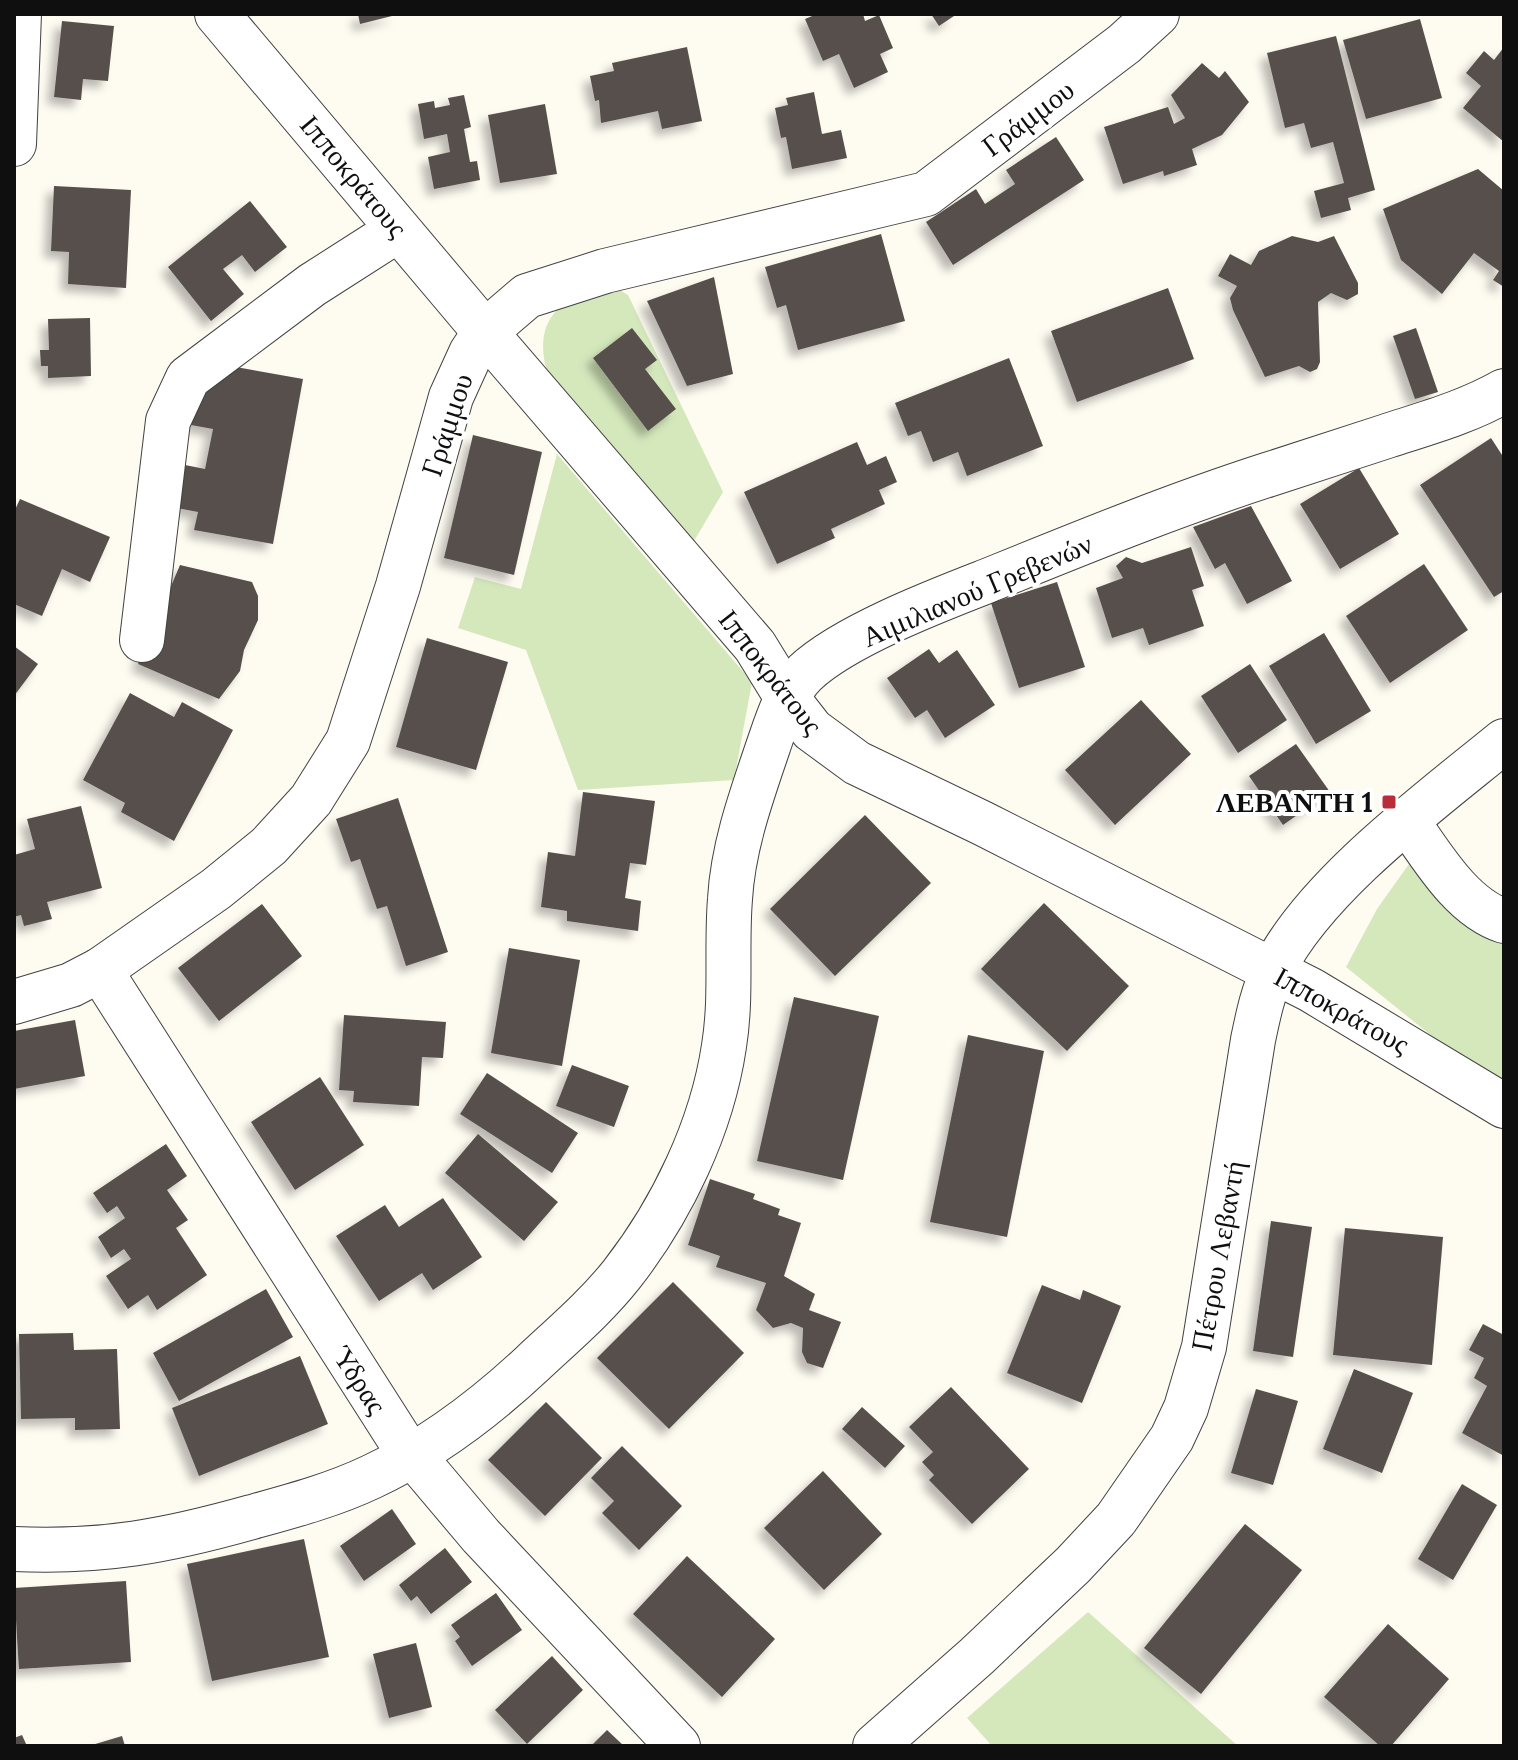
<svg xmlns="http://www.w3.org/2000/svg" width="1518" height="1760" font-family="Lora,serif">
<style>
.green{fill:#d5e8bc}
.building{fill:#57504c;filter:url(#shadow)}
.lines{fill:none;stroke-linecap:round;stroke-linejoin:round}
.minor-casing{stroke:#424242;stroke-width:46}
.minor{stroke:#fff;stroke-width:44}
.poi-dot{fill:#ba2c3a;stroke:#fff;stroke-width:3}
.labels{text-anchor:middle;stroke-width:8;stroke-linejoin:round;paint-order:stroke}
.street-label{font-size:28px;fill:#0f0f0f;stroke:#fff}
.poi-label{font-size:28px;font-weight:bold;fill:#0f0f0f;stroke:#fff;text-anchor:end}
</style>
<defs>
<filter id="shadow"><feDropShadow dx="-7" dy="7" stdDeviation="4" flood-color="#0004"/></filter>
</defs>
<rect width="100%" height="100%" fill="#fefbf1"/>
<g class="green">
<path d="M613 286 628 295 723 492 694 541 551 383C541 357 537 328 560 307 570 298 600 291 613 286Z"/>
<polygon points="557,454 752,682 734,780 578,790 526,650 458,628 475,577 521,589"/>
<polygon points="1409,864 1421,870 1493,939 1504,943 1504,1086 1448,1049 1346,967 1377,909"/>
<polygon points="1088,1612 1238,1746 992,1746 967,1718"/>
</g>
<g class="building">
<polygon points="358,14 396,14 396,15 360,24"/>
<polygon points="817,14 863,14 865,21 879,15 893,48 880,54 888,72 854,88 839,54 823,61 805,19"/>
<polygon points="931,14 957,14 939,26"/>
<polygon points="1420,19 1442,98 1366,119 1343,40"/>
<polygon points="62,21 114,26 108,81 83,79 81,100 54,97"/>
<polygon points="1336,36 1375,190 1348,198 1351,210 1321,218 1314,191 1344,183 1333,142 1311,148 1304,123 1285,128 1267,53"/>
<polygon points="687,47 702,121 662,129 658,111 601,123 599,100 595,101 590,76 614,71 612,63"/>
<polygon points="1504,47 1504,142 1463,108 1481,86 1466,73 1484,51 1494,60"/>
<polygon points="1202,63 1219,78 1225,71 1249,102 1222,135 1192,149 1197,165 1164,176 1163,171 1123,184 1104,127 1168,107 1174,124 1185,118 1171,95"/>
<polygon points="814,92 822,134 841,130 847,158 792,169 786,137 781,138 775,108 788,105 786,98"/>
<polygon points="464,95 471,127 464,129 470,162 477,161 480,180 434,189 428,157 450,152 447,134 424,139 418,104 434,101 435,108 450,105 448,98"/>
<polygon points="545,104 557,174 500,183 488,115"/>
<polygon points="1056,137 1084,180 953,265 926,222 976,189 985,204 1015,184 1006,170"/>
<polygon points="1478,169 1504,191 1504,287 1493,280 1499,271 1474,253 1442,294 1401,260 1383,209"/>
<polygon points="54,186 131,190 126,288 68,284 69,252 51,251"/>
<polygon points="250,201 287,247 255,272 242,255 223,269 244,294 211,321 168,267"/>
<polygon points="881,234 905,321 798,350 786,305 777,308 765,267"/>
<polygon points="1292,236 1318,242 1334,236 1358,283 1358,294 1347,300 1331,293 1318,302 1320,362 1317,369 1310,372 1299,366 1265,377 1233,310 1230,298 1237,286 1218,276 1230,254 1251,265 1259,251"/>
<polygon points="714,277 733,374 687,386 647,301"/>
<polygon points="1168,288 1194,359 1077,402 1051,331"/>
<polygon points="90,318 91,376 48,378 48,366 41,366 40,350 49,350 48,319"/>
<polygon points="632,328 657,360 645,369 676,409 648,431 593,358"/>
<polygon points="1416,328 1438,392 1415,399 1393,336"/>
<polygon points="1009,358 1043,446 967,476 958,452 933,462 921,431 908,436 895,403"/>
<polygon points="225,365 303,379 273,544 194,530 198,512 177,508 185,465 205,469 213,429 191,425 201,374"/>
<polygon points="473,435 542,452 514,575 444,558"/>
<polygon points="1491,438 1504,458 1504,591 1494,597 1420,485"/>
<polygon points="857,442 867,465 886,456 897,482 879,490 885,504 831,529 835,538 777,564 744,492"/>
<polygon points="1359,468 1399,534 1340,569 1300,504"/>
<polygon points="20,499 110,537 90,582 62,569 42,616 14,604 14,512"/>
<polygon points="1251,506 1292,581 1247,604 1225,563 1215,569 1193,527"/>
<polygon points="1191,547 1204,586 1192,590 1204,626 1149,645 1143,628 1112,638 1096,588 1123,578 1116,566 1126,557 1142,563"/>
<polygon points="1424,564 1468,630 1390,683 1346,616"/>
<polygon points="180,565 252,582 258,596 258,620 244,650 240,671 219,699 138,664"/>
<polygon points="1057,582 1085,667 1019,688 991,603"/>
<polygon points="1324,633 1371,711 1316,744 1269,666"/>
<polygon points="427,638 508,662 476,770 396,747"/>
<polygon points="14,646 38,664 14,696"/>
<polygon points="929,649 939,663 957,650 995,705 945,738 927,710 915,718 887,678"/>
<polygon points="1250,664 1287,720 1238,753 1201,696"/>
<polygon points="130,693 174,717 182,702 233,730 174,841 121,812 125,803 83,780"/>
<polygon points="1141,700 1191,754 1115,825 1065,770"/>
<polygon points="1296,744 1330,792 1283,825 1249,776"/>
<polygon points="583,792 655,801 646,865 630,863 625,898 641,901 638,931 567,921 567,911 541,907 548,852 575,856"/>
<polygon points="398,798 448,952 406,966 387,906 377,909 360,859 351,862 336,819"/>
<polygon points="81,806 102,888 47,902 52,919 24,926 21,915 14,917 14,855 35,849 27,819"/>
<polygon points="865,815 931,883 835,976 770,909"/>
<polygon points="1044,903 1129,986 1067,1051 981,969"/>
<polygon points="262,904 302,956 219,1021 178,968"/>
<polygon points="509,948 580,960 562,1066 491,1053"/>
<polygon points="794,997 879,1016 843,1180 757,1161"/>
<polygon points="344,1015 446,1022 443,1058 422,1057 419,1106 353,1102 354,1091 339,1090"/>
<polygon points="75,1020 85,1076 14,1089 14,1031"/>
<polygon points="968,1035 1044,1051 1007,1237 930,1222"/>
<polygon points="572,1065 629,1086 614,1127 556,1106"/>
<polygon points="487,1073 578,1133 552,1173 460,1114"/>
<polygon points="320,1077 364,1145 295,1190 251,1122"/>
<polygon points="478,1134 558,1202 524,1241 445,1173"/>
<polygon points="166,1144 187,1176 167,1190 188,1220 176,1228 207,1275 157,1310 148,1295 128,1309 106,1276 131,1259 124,1249 111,1258 98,1237 125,1218 117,1206 107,1213 93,1193"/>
<polygon points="710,1179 755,1194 753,1199 780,1209 778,1215 801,1223 784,1276 815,1294 809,1310 841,1322 823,1368 807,1363 802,1352 803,1328 791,1323 773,1328 756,1310 766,1283 716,1267 720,1256 688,1245"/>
<polygon points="443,1198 482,1257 433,1290 422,1273 379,1301 336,1236 385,1205 399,1227"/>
<polygon points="1271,1221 1312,1227 1293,1357 1253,1351"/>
<polygon points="1345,1228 1443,1237 1432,1365 1333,1355"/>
<polygon points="673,1282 744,1353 669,1429 597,1358"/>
<polygon points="1042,1285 1080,1300 1083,1290 1121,1306 1082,1403 1007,1373"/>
<polygon points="266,1289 293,1337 179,1401 153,1353"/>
<polygon points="1483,1324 1504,1335 1504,1456 1462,1433 1487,1386 1474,1378 1484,1358 1469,1350"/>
<polygon points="73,1333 74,1350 117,1349 120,1429 75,1430 75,1418 21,1419 19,1334"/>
<polygon points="300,1356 328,1424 199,1476 172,1408"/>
<polygon points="1354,1369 1413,1393 1382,1473 1323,1449"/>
<polygon points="951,1387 1029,1469 972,1524 929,1480 934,1475 922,1462 933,1452 909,1427"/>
<polygon points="1256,1389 1298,1401 1273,1485 1231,1473"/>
<polygon points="546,1402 602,1458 545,1516 488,1460"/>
<polygon points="862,1407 905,1446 885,1468 842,1429"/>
<polygon points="622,1446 682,1506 639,1550 602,1513 614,1501 591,1478"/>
<polygon points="823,1471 882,1534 824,1590 764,1528"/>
<polygon points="1462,1484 1497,1505 1453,1580 1418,1559"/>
<polygon points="392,1509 416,1544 364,1581 340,1546"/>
<polygon points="1245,1524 1302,1570 1201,1694 1144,1648"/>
<polygon points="304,1539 329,1657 212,1681 187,1564"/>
<polygon points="445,1548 472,1582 431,1614 417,1596 411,1601 399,1585"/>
<polygon points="687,1556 775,1639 722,1697 633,1614"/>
<polygon points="126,1581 131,1662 19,1669 14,1588"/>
<polygon points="496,1593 522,1630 472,1666 455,1641 460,1637 451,1625"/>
<polygon points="1388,1624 1449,1679 1391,1746 1380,1746 1324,1697"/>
<polygon points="416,1643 432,1707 389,1718 373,1654"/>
<polygon points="552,1656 583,1690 527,1744 495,1710"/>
<polygon points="607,1730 624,1746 591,1746"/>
<polygon points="22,1735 27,1746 14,1746 14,1738"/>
<polygon points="122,1736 125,1746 93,1746 92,1745"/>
</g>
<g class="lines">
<defs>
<g id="minor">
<polyline points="217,14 485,332 755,646 787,698 812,730 857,763 982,823 1311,990 1504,1106"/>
<polyline points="14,144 19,14"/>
<polyline points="142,640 168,421 188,378 312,285 398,230"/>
<path d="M1407 821C1432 856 1461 907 1504 921"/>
<polyline points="100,970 400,1440 481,1536 678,1746"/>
<polyline points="14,1002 71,985 100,970 216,889 269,846 311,800 348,741 398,586 451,397 471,353 485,332 527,296 605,271 926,194 1124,44 1157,14"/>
<path d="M14 1549C103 1553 167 1541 252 1517 292 1506 333 1495 371 1477 431 1449 485 1408 533 1363 564 1334 596 1307 622 1274 672 1210 712 1127 724 1046 732 997 726 948 730 899 733 847 751 797 768 747 777 721 785 693 805 673 843 637 933 602 982 583 1076 545 1171 506 1267 475 1307 462 1347 449 1387 436 1427 423 1467 412 1504 391"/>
<path d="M875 1746 977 1656 1073 1565 1116 1519 1172 1438 1186 1408 1204 1347 1253 1040C1258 1016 1263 991 1274 969 1315 886 1432 800 1504 741"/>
</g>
</defs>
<use href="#minor" class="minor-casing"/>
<use href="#minor" class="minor"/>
</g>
<rect class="poi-dot" x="1381" y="794" width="16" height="16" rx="4"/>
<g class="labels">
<g class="street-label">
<text transform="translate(1028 118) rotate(-37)" y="10">Γράμμου</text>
<text transform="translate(354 176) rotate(50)" y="10">Ιπποκράτους</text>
<text transform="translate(447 425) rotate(-72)" y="10">Γράμμου</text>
<text transform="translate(977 590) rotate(-23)" y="10">Αιμιλιανού Γρεβενών</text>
<text transform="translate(771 672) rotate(52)" y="10">Ιπποκράτους</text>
<text transform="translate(1342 1010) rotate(29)" y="10">Ιπποκράτους</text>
<text transform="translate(1218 1256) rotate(-80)" y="10">Πέτρου Λεβαντή</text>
<text transform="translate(360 1380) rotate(57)" y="10">Ύδρας</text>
</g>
<g class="poi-label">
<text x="1373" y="812">ΛΕΒΑΝΤΗ 1</text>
</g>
</g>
<rect width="1518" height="1760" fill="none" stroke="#0f0f0f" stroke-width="32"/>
</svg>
